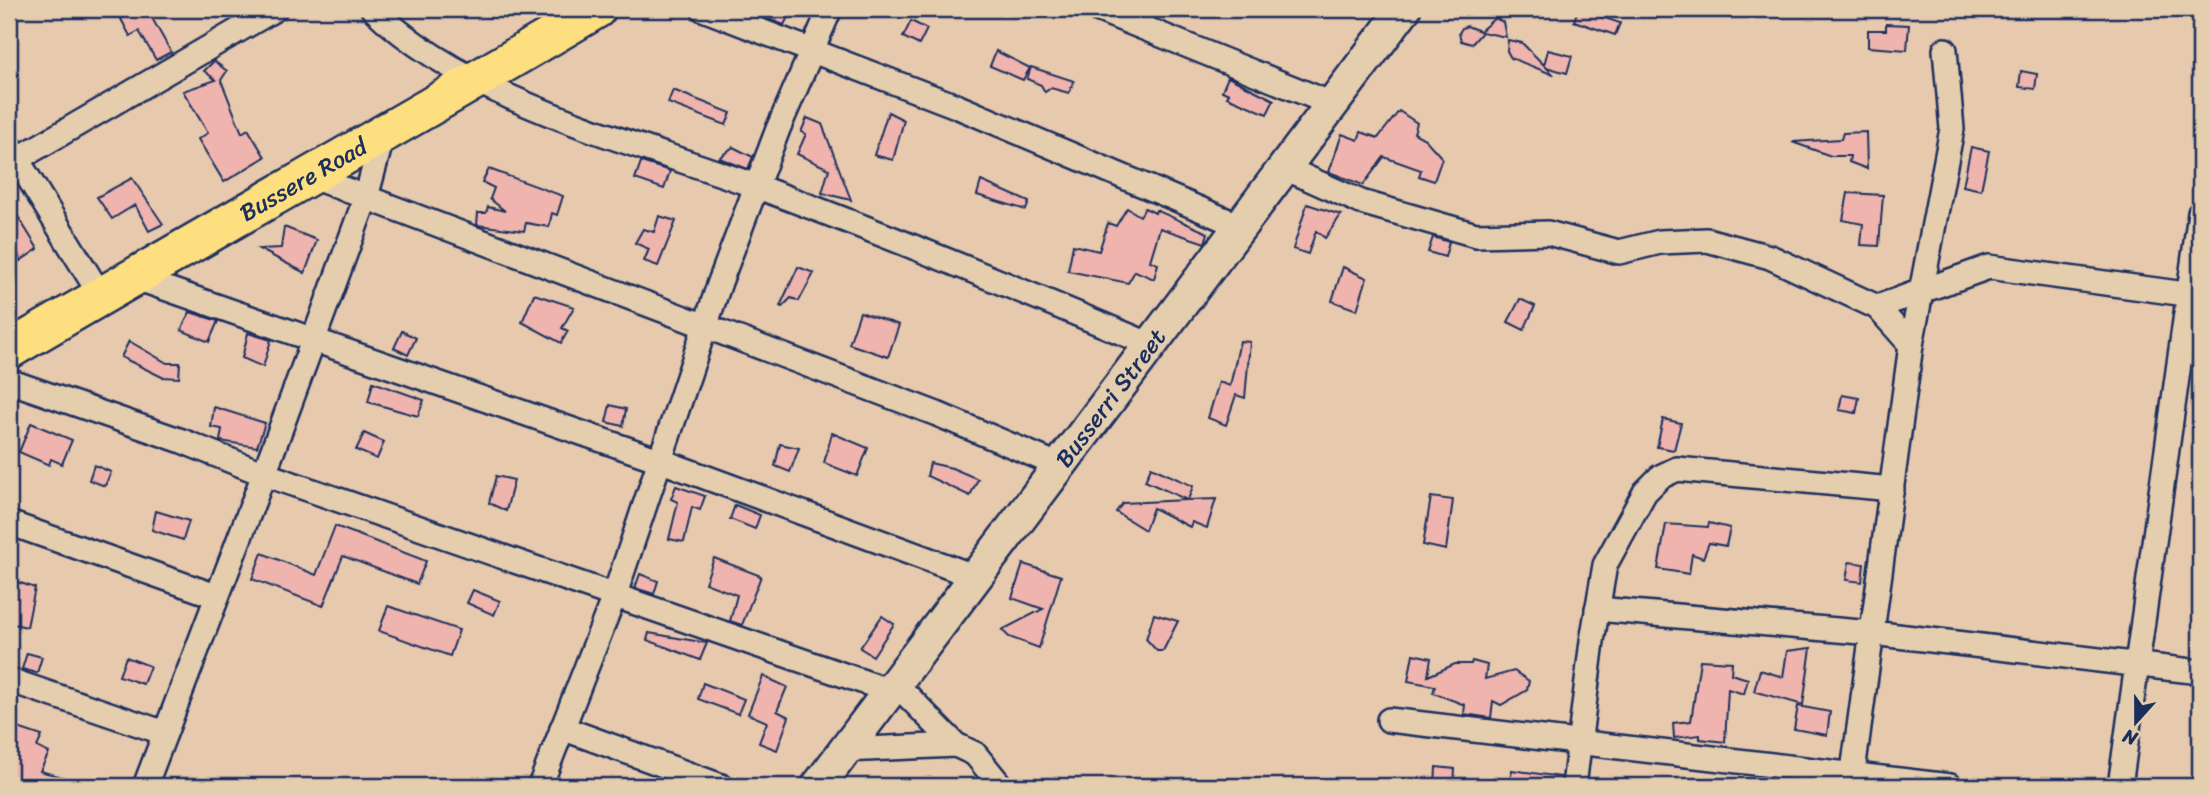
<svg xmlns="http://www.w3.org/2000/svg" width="2209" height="795" font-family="Sriracha,sans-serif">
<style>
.building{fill:#efb4ae;stroke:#1b2f5e;stroke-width:2}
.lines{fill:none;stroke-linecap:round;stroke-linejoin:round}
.street-casing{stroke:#1b2f5e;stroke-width:28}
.secondary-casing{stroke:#1b2f5e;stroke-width:37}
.primary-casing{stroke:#1b2f5e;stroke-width:42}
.street{stroke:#e5ceae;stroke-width:23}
.secondary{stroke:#e5ceae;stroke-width:32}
.primary{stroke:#fedf80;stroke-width:37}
.labels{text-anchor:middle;stroke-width:5;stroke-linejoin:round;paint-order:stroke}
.street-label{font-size:24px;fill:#1b2f5e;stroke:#e5ceae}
</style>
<rect width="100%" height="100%" fill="#e7c9ae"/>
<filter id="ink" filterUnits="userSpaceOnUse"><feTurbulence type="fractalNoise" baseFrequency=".0143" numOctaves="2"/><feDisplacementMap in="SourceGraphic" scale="14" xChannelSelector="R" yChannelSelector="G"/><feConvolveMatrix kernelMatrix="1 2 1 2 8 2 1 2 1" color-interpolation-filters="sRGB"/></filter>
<g filter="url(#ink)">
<g class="building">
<polygon points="123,9 147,9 171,52 156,60 139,31 130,36 121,19 127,15"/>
<polygon points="743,9 778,9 789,15 784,25"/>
<polygon points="1578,9 1620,23 1615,35 1574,21"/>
<polygon points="1495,18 1503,22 1506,37 1482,32 1472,44 1461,41 1459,33 1462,28 1467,26 1480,31"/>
<polygon points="911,21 927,29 919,45 903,37"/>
<polygon points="1886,24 1909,25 1907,50 1868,47 1868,30 1886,30"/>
<polygon points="1508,40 1522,43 1544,65 1548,50 1572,56 1567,73 1546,67 1554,75 1511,58 1507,51"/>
<polygon points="996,51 1030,68 1023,80 990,66"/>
<polygon points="214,61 227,71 221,80 242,133 248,129 265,157 224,182 198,139 208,133 183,91 216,80 204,71"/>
<polygon points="1031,67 1074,81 1069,93 1051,88 1045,92 1041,85 1027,79"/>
<polygon points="2021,71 2037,74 2035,89 2019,87"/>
<polygon points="1228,77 1274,100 1267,114 1227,97 1229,94 1222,91"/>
<polygon points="673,90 731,113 726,125 668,103"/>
<polygon points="1399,111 1417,123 1414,133 1425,139 1442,158 1434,181 1419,176 1421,170 1384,157 1363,185 1329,172 1342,134 1358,140 1361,132 1378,138"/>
<polygon points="888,112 904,120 893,160 874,155"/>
<polygon points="807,118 822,124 851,200 822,193 829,169 797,154 806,134 801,132"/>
<polygon points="1866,132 1867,169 1849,162 1850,156 1831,156 1792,142 1841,139 1843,133"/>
<polygon points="733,147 753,157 748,169 719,158"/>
<polygon points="1971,147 1989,151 1981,190 1963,186"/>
<polygon points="641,162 670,171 664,189 635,179"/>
<polygon points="489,169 563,196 557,215 552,213 549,227 526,223 524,231 477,225 478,213 486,213 488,207 505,211 490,199 494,188 482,182"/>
<polygon points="132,178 163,224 149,231 135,205 112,219 97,197"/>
<polygon points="981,181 1029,202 1026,210 977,195"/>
<polygon points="1848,193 1883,195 1879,246 1861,245 1863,224 1843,220"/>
<polygon points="9,202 38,249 20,261 9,211"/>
<polygon points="1307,204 1341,215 1325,238 1316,231 1308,254 1293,249"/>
<polygon points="1127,208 1140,216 1145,208 1155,213 1156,210 1208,233 1205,243 1160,228 1150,261 1158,264 1154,279 1135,271 1128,283 1068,271 1073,245 1099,251 1108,223 1116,226"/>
<polygon points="659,216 676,221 658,266 644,261 649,249 635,243 643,229 654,232"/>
<polygon points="284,227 317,240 305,273 259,249 281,248"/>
<polygon points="1433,237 1449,242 1445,257 1428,252"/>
<polygon points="798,267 814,273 799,301 791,298 782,307 780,306"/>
<polygon points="1343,267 1367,278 1357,310 1332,301"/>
<polygon points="534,294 574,307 562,328 568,331 561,343 522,322"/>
<polygon points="1520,299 1535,306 1524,330 1508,322"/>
<polygon points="190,312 218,321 209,342 181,330"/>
<polygon points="860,312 899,325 888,357 849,344"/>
<polygon points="402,331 416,338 408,355 394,348"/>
<polygon points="248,333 271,340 263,367 242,358"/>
<polygon points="129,341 167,363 180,363 179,378 162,377 121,357"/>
<polygon points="1240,341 1250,342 1245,398 1236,395 1226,425 1208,418 1219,382 1230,386"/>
<polygon points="373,382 424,400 418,416 368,402"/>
<polygon points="1842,395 1859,398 1856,413 1839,410"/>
<polygon points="610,405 626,409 623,426 606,422"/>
<polygon points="214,407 265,423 257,447 220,441 222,429 211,427"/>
<polygon points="1663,419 1681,423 1674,450 1657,447"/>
<polygon points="31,423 72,440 62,464 51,459 49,465 19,452"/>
<polygon points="364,433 384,442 377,459 356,450"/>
<polygon points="832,433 868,448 857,476 824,463"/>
<polygon points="780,444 799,448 790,472 775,466"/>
<polygon points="930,463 952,468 978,479 970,496 927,476"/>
<polygon points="94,465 111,472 105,486 89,480"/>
<polygon points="1151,467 1193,486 1188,500 1216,499 1207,528 1192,522 1190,527 1153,508 1145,530 1116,512 1123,503 1187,500 1145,481"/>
<polygon points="496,476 514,480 506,511 489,503"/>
<polygon points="676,486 705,496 700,510 692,507 684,542 669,539 678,502 671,499"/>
<polygon points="1431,497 1453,500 1446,550 1423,545"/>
<polygon points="735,505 760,515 755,529 730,519"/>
<polygon points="156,511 189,521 183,540 152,530"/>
<polygon points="1709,523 1730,528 1726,546 1709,543 1703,558 1692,554 1689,574 1658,569 1666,524 1708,527"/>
<polygon points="335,526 426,561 417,584 343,556 323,606 252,579 262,553 316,575"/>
<polygon points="714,558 761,576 742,625 730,621 737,595 705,583"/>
<polygon points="1849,562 1864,564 1862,582 1846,580"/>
<polygon points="1023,564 1061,576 1039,648 1009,637 1002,630 1043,609 1012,598"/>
<polygon points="640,574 658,581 654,594 635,588"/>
<polygon points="9,579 35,588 27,627 9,623"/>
<polygon points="473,590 500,601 494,615 467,603"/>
<polygon points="388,606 459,630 450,656 379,631"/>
<polygon points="1154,614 1178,621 1163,651 1157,651 1146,639"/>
<polygon points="882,616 894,624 873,656 860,648"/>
<polygon points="649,633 707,643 700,660 647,640"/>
<polygon points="1811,648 1803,705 1754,691 1760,670 1783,677 1787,651"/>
<polygon points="27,653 42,657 37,673 22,669"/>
<polygon points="1413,654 1431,658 1428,676 1455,664 1471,664 1472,661 1487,665 1485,679 1514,671 1529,681 1527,690 1501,705 1493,701 1491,718 1464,714 1465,705 1433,693 1435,686 1408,681"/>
<polygon points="126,657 150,666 143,684 119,676"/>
<polygon points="1700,660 1732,662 1731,674 1748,679 1744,694 1728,689 1725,742 1700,739 1700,735 1674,738 1673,723 1691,721"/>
<polygon points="763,676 787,687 777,711 789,717 777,750 759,743 767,722 748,714"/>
<polygon points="703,683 744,699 738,714 698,699"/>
<polygon points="1798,706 1830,712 1827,735 1794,729"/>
<polygon points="15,727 42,736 37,747 49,753 40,771 77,781 76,786 9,786 9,744"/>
<polygon points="1436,767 1455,769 1454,786 1435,786"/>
<polygon points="1512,770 1561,777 1560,786 1509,786"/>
</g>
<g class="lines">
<defs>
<g id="street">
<path d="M373 9C472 104 631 140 758 187 891 236 1021 290 1151 345"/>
<polyline points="703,9 956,106 1240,226"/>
<polyline points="1097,9 1332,104"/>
<polyline points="9,146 101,296"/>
<polyline points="9,164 275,9"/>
<polyline points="1285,168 1361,202 1476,235 1548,233 1619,252 1660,242 1707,240 1770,257 1877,307 1989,267 2200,296"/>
<polyline points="307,175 937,414 1060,466"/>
<polyline points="133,277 659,460 976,577"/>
<polyline points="1877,307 1911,345"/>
<polyline points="9,381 182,441 264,474 890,691"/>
<polyline points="9,523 216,596"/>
<polyline points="1597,609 1872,633 2200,672"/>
<polyline points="9,680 165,733"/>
<polyline points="895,683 956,745 975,754 1001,786"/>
<polyline points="1389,720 1950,786"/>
<polyline points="562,728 721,786"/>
<polyline points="844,750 956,745"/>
<polyline points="145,786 264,474 366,197 383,135"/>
<polyline points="540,786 615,594 720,282 778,129 830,9"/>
<polyline points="1574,786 1592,641 1605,565 1645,492 1660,477 1677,469 1892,489"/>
<polyline points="1851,786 1911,345 1952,129 1945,50"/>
<polyline points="2120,786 2200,213"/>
</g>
<g id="secondary">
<path id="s1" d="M818 786 1404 9"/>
</g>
<g id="primary">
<path id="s2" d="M9 350C204 235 402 125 597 9"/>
</g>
</defs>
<use href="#street" class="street-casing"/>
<use href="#secondary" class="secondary-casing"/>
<use href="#primary" class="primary-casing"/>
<use href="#street" class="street"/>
<use href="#secondary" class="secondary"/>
<use href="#primary" class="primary"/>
</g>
</g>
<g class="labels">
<g class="street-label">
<text dy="8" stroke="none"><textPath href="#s2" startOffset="340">Bussere Road</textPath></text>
<text dy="8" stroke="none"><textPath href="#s1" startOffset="486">Busserri Street</textPath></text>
</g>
</g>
<rect width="2209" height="795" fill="none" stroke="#e5ceae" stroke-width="35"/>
<rect x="18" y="18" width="2174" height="760" fill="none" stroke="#1b2f5e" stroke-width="2.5" filter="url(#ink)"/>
<g transform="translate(2136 722) rotate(201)" stroke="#e5ceae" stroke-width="5" paint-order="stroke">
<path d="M0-5L12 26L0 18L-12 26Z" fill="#1b2f5e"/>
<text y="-10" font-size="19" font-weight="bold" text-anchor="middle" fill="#1b2f5e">N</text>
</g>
</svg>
